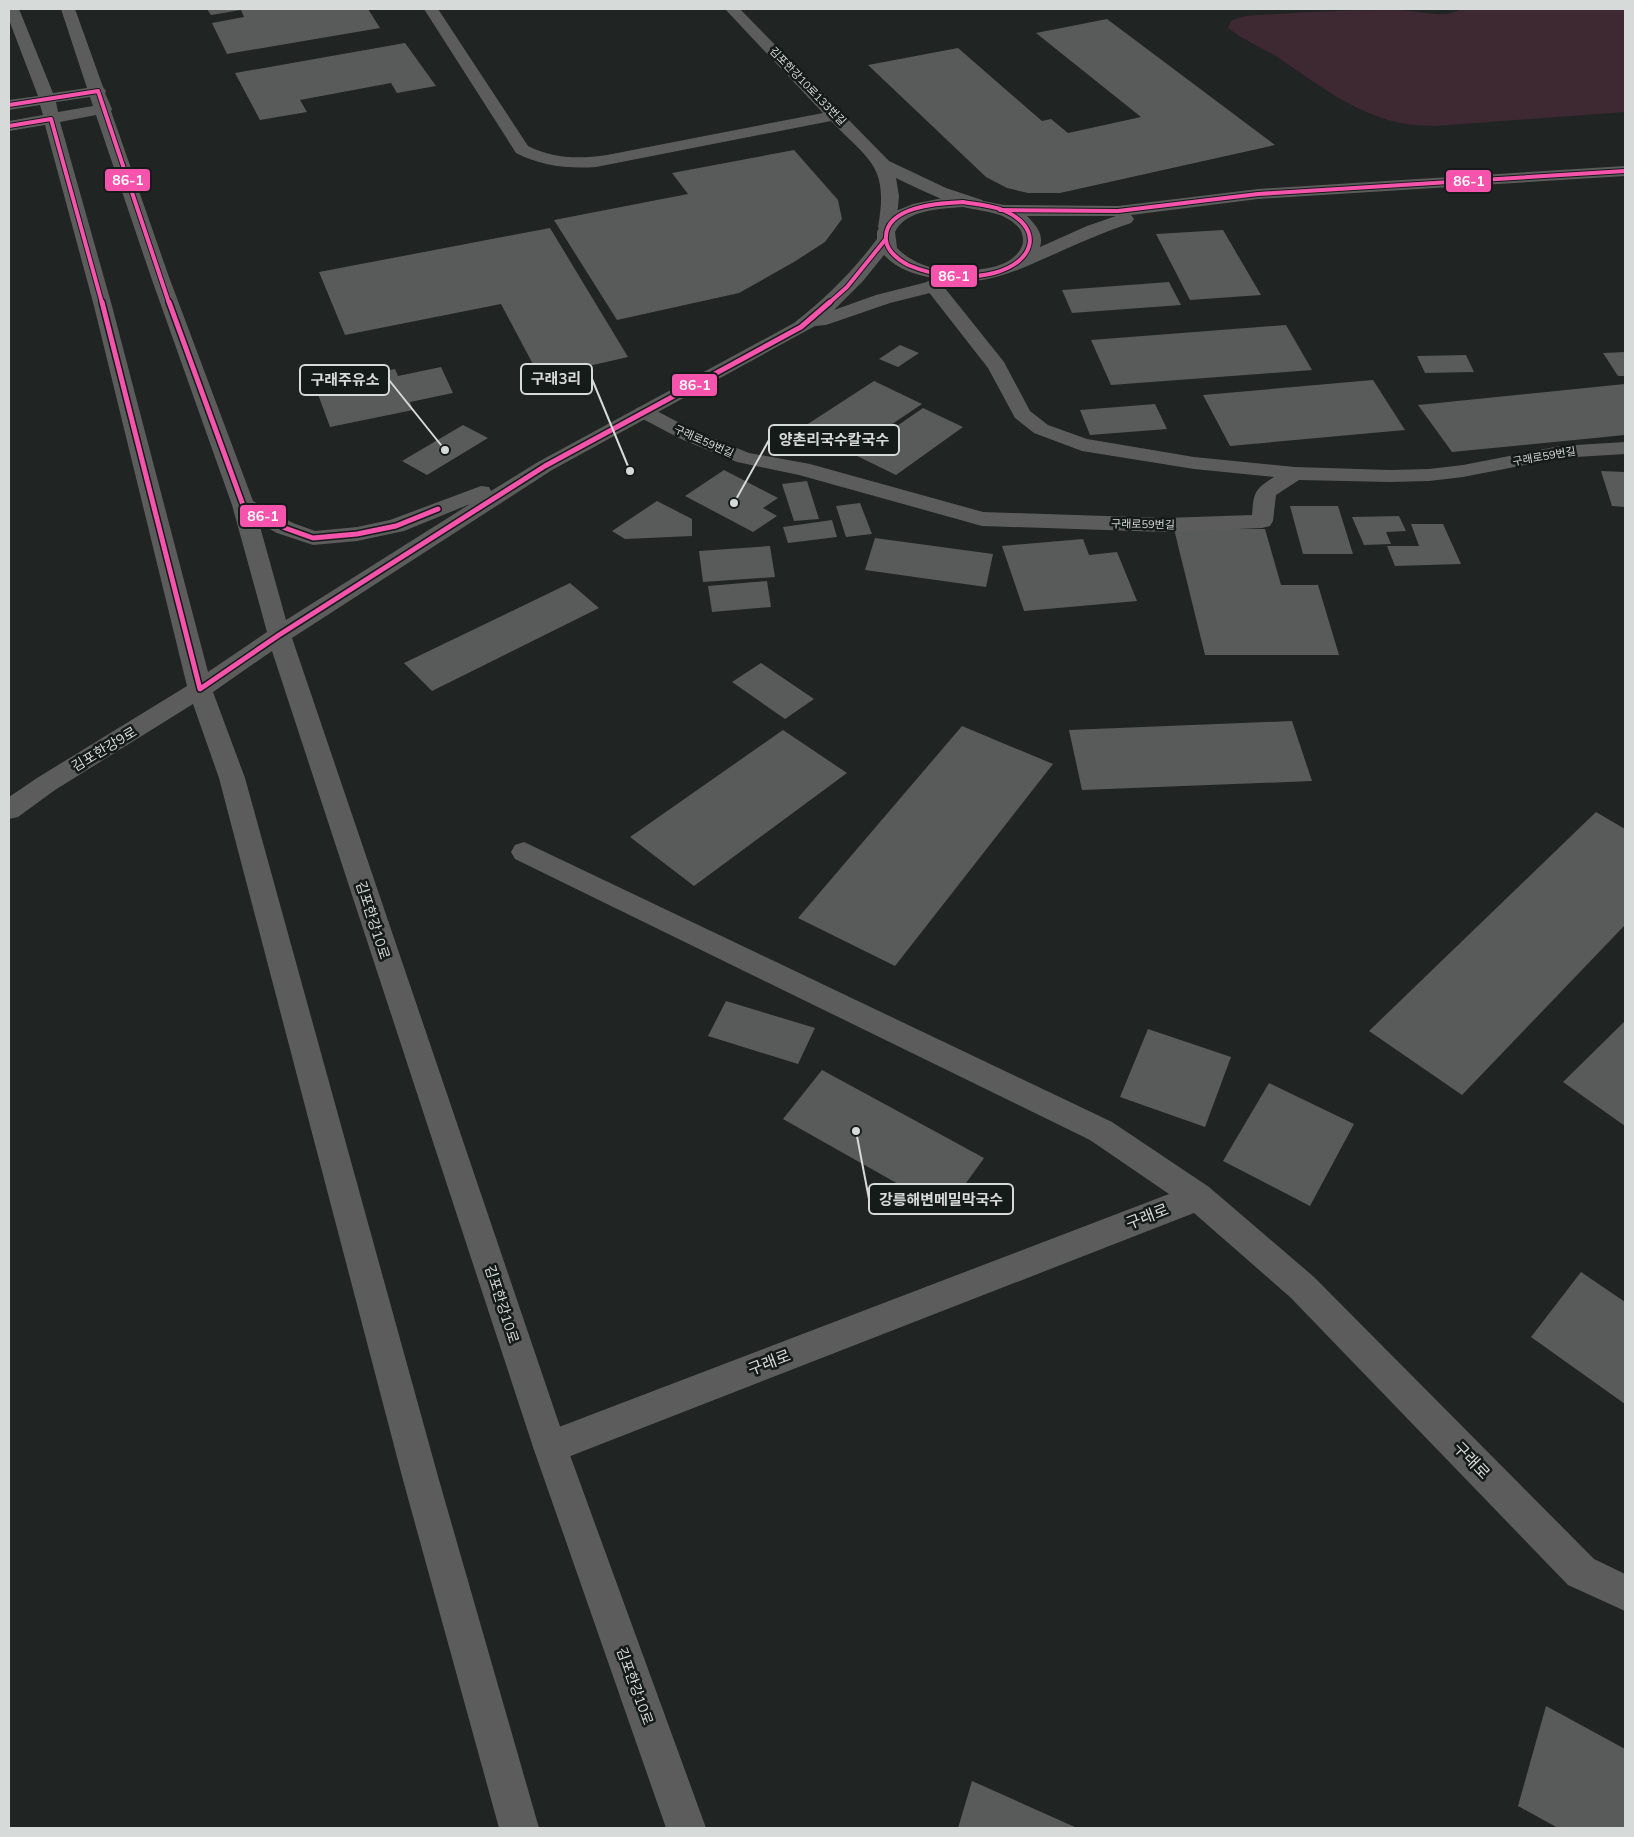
<svg xmlns="http://www.w3.org/2000/svg" width="1634" height="1837" font-family="Mulish,'Noto Sans KR',sans-serif">
<style>
.green{fill:#3e2832}
.building{fill:#585b5a}
.lines{fill:none;stroke-linecap:round;stroke-linejoin:round}
.service{fill:#5c5c5c;fill-rule:evenodd}
.minor{fill:#5c5c5c;fill-rule:evenodd}
.tertiary{fill:#5c5c5c;fill-rule:evenodd}
.bus-1-far1-casing{stroke:#151b19;stroke-width:6}
.bus-1-casing{stroke:#151b19;stroke-width:8}
.bus-1-far1{stroke:#f653ac;stroke-width:4}
.bus-1{stroke:#f653ac;stroke-width:5}
.labels{text-anchor:middle;stroke-width:5;stroke-linejoin:round;paint-order:stroke}
.far-street-label{font-size:11px;fill:#d6dad9;stroke:#151b19}
.street-label{font-size:14px;fill:#d6dad9;stroke:#151b19}
.near-street-label{font-size:16px;fill:#d6dad9;stroke:#151b19}
.leader{fill:none;stroke:#d6dad9;stroke-width:2}
.callout-dot{fill:#d6dad9;stroke:#151b19;stroke-width:2}
.callout{fill:#151b19;stroke:#d6dad9;stroke-width:2}
.callout-label{font-size:15px;text-anchor:middle;font-weight:bold;fill:#d6dad9}
.line-badge{stroke:#151b19;stroke-width:2}
.badge-label{font-size:14px;text-anchor:middle;font-weight:bold;fill:#fff}
</style>
<rect width="100%" height="100%" fill="#202422"/>
<path class="green" d="M1461 9H1625V112L1435 126C1370 127 1328 91 1277 57 1261 47 1243 40 1228 28L1231 21C1245 14 1263 15 1279 14 1318 11 1358 10 1398 10 1418 10 1443 20 1461 9Z"/>
<g class="building">
<polygon points="207,9 368,9 380,28 227,54 212,23 244,17 241,10 211,15"/>
<polygon points="1107,19 1275,145 1060,193 1028,193 1007,188 986,177 868,65 958,48 1042,121 1051,119 1068,133 1141,117 1036,33"/>
<polygon points="405,43 436,86 397,93 391,83 300,100 307,112 260,120 235,73"/>
<polygon points="794,150 838,200 842,219 825,242 794,262 739,293 617,320 554,220 688,194 672,173"/>
<polygon points="550,228 628,357 580,368 584,375 543,383 501,304 345,335 319,272"/>
<polygon points="1223,230 1261,295 1190,300 1156,234"/>
<polygon points="1169,282 1181,305 1072,313 1062,290"/>
<polygon points="1286,325 1312,370 1111,385 1091,340"/>
<polygon points="900,345 919,353 898,367 879,359"/>
<polygon points="1625,352 1625,376 1618,376 1603,353"/>
<polygon points="1466,355 1474,372 1425,373 1417,356"/>
<polygon points="441,367 453,393 410,402 413,410 330,427 315,386 395,369 398,376"/>
<polygon points="1373,380 1405,430 1230,446 1203,395"/>
<polygon points="874,381 922,404 846,455 797,431"/>
<polygon points="1625,384 1625,435 1452,452 1418,405"/>
<polygon points="1155,404 1167,429 1090,435 1080,410"/>
<polygon points="923,408 963,427 896,475 855,455"/>
<polygon points="463,425 488,438 427,475 402,461"/>
<polygon points="724,470 778,498 763,508 777,516 753,532 685,496"/>
<polygon points="1601,471 1625,472 1625,507 1612,506"/>
<polygon points="807,481 819,519 794,521 782,484"/>
<polygon points="657,501 692,519 692,536 625,539 612,531"/>
<polygon points="860,503 872,534 846,537 836,506"/>
<polygon points="1290,506 1338,506 1353,554 1303,554"/>
<polygon points="1399,516 1406,531 1386,532 1391,544 1364,545 1352,517"/>
<polygon points="832,520 837,537 788,543 783,527"/>
<polygon points="1411,524 1443,524 1461,564 1395,566 1387,546 1419,546"/>
<polygon points="1174,529 1265,529 1281,585 1318,585 1339,655 1205,655"/>
<polygon points="875,538 993,554 986,587 865,570"/>
<polygon points="1083,539 1089,555 1117,552 1137,601 1024,611 1002,546"/>
<polygon points="770,546 775,577 703,582 699,551"/>
<polygon points="767,581 771,607 712,612 708,586"/>
<polygon points="570,583 599,608 432,691 404,663"/>
<polygon points="761,663 814,699 785,719 732,682"/>
<polygon points="1292,721 1312,781 1082,790 1069,730"/>
<polygon points="962,726 1053,764 895,966 798,918"/>
<polygon points="783,730 847,773 694,886 630,837"/>
<polygon points="1596,812 1625,829 1625,925 1462,1095 1369,1031"/>
<polygon points="726,1001 815,1028 798,1064 708,1036"/>
<polygon points="1625,1021 1625,1126 1563,1082"/>
<polygon points="1148,1029 1231,1057 1205,1127 1120,1097"/>
<polygon points="822,1070 984,1158 946,1211 783,1119"/>
<polygon points="1269,1083 1354,1124 1310,1206 1223,1161"/>
<polygon points="1581,1272 1625,1302 1625,1404 1531,1337"/>
<polygon points="1546,1706 1625,1749 1625,1828 1558,1828 1518,1806"/>
<polygon points="972,1781 1077,1828 958,1828"/>
</g>
<g class="lines">
<path class="service" d="M933 280 940 282 1004 362 1030 411 1048 425 1087 439 1194 457 1295 467 1390 470 1429 469 1463 465 1560 446 1625 442V454L1560 458 1463 477 1429 481 1390 482 1299 480 1276 495 1273 521 1270 526 1262 528 1165 532 982 526 799 475 737 462 681 439 637 416 634 412 637 408 644 406 651 408 695 431 749 453 810 464 983 512 1165 518 1252 515C1254 492 1254 490 1274 477L1194 469 1082 451 1034 433 1015 418 988 368 924 286 926 282Z"/>
<g class="minor">
<path d="M424 9H438L528 146C554 159 579 159 607 155L823 113 725 9H740L889 161 946 188 982 200 985 204 982 208C963 212 915 187 896 178L899 196 896 227 893 231 887 232 881 231 878 227C889 166 870 161 831 121L596 167C567 169 542 166 516 153Z"/>
<polygon points="524,842 1112,1122 1209,1187 1314,1277 1594,1559 1625,1574 1625,1611 1568,1585 1290,1297 1194,1213 550,1464 538,1459 533,1447 538,1435 1169,1194 1090,1140 515,859 511,852 515,845"/>
</g>
<path class="tertiary" d="M9 9H19L53 93 87 88 61 9H75L103 87 106 91 105 93 112 109 111 111 169 277 253 501 293 523 315 531 357 527 390 520 481 486 489 487 491 491 538 462 794 323C826 298 853 271 877 239V232L881 223 891 213 913 204 943 198 963 197 1004 205 1118 206 1258 189 1625 166V176L1258 199 1131 215 1134 219 1131 223C1107 231 1083 241 1059 252 1028 266 999 280 964 282L962 285 890 303 826 325 815 326 552 470 292 638 567 1447 706 1828H666L533 1447 272 651 213 692 245 778 439 1480 539 1828H499L403 1480 219 778 193 704 55 790 18 817 9 819V797L37 778 187 686 94 306 45 125 9 131V121L43 115 40 105 9 110V100L38 96 9 20ZM90 97 93 106 58 112 56 102ZM96 115 151 277 232 505 267 632 208 672 112 306 60 122ZM963 207C976 210 988 211 1000 215 1008 218 1017 224 1021 231 1023 236 1024 241 1022 246 1011 274 957 272 934 268 920 265 907 258 897 248L895 232C906 209 941 209 963 207ZM1027 216H1116L1087 226 1040 247C1044 234 1036 225 1027 216ZM884 255C898 270 918 276 939 279L876 295 834 310 863 281ZM470 504 286 620 259 523 277 533 313 545 357 541 404 531Z"/>
<defs>
<g id="bus-1-far1">
<polyline points="9,105 98,91 169,303"/>
<polyline points="9,126 51,119 102,303"/>
<path d="M963 202C975 204 988 205 1000 209 1045 226 1036 262 994 273 966 280 934 276 908 265 899 260 887 252 886 240 883 206 940 203 963 202Z"/>
<polyline points="1000,210 1118,211 1258,194 1625,171"/>
<polyline points="829,303 847,287 885,240"/>
</g>
<g id="bus-1">
<polyline points="102,302 200,689 279,635 545,466 801,327 830,302"/>
<polyline points="169,302 243,505 285,528 313,538 357,534 396,526 438,509"/>
</g>
</defs>
<use href="#bus-1-far1" class="bus-1-far1-casing"/>
<use href="#bus-1" class="bus-1-casing"/>
<use href="#bus-1-far1" class="bus-1-far1"/>
<use href="#bus-1" class="bus-1"/>
</g>
<g class="labels">
<g class="far-street-label">
<text transform="translate(808 86) rotate(46)" y="4">김포한강10로133번길</text>
<text transform="translate(704 441) rotate(24)" y="4">구래로59번길</text>
<text transform="translate(1544 456) rotate(-10)" y="4">구래로59번길</text>
<text transform="translate(1143 524) rotate(1)" y="4">구래로59번길</text>
</g>
<g class="street-label">
<text transform="translate(104 749) rotate(-31)" y="5">김포한강9로</text>
<text transform="translate(373 920) rotate(72)" y="5">김포한강10로</text>
<text transform="translate(502 1304) rotate(72)" y="5">김포한강10로</text>
<text transform="translate(635 1686) rotate(70)" y="5">김포한강10로</text>
</g>
<g class="near-street-label">
<text transform="translate(1147 1216) rotate(-21)" y="6">구래로</text>
<text transform="translate(769 1362) rotate(-21)" y="6">구래로</text>
<text transform="translate(1472 1460) rotate(46)" y="6">구래로</text>
</g>
</g>
<path class="leader" d="M630 471L592 379M445 450L389 380M734 503L769 440M856 1131L869 1199"/>
<g class="callout-dot">
<circle cx="630" cy="471" r="5"/>
<circle cx="445" cy="450" r="5"/>
<circle cx="734" cy="503" r="5"/>
<circle cx="856" cy="1131" r="5"/>
</g>
<g class="callout">
<rect x="521" y="364" width="71" height="30" rx="5"/>
<rect x="300" y="365" width="89" height="30" rx="5"/>
<rect x="769" y="425" width="130" height="30" rx="5"/>
<rect x="869" y="1184" width="144" height="30" rx="5"/>
</g>
<g class="callout-label">
<text x="556" y="384">구래3리</text>
<text x="345" y="385">구래주유소</text>
<text x="834" y="445">양촌리국수칼국수</text>
<text x="941" y="1205">강릉해변메밀막국수</text>
</g>
<g class="line-badge">
<rect x="104" y="168" width="47" height="24" rx="5" fill="#f653ac"/>
<rect x="1445" y="169" width="47" height="24" rx="5" fill="#f653ac"/>
<rect x="930" y="264" width="48" height="24" rx="5" fill="#f653ac"/>
<rect x="671" y="373" width="47" height="24" rx="5" fill="#f653ac"/>
<rect x="239" y="504" width="48" height="24" rx="5" fill="#f653ac"/>
</g>
<g class="badge-label">
<text x="128" y="185">86-1</text>
<text x="1469" y="186">86-1</text>
<text x="954" y="281">86-1</text>
<text x="695" y="390">86-1</text>
<text x="263" y="521">86-1</text>
</g>
<rect width="1634" height="1837" fill="none" stroke="#d6dad9" stroke-width="20"/>
</svg>
